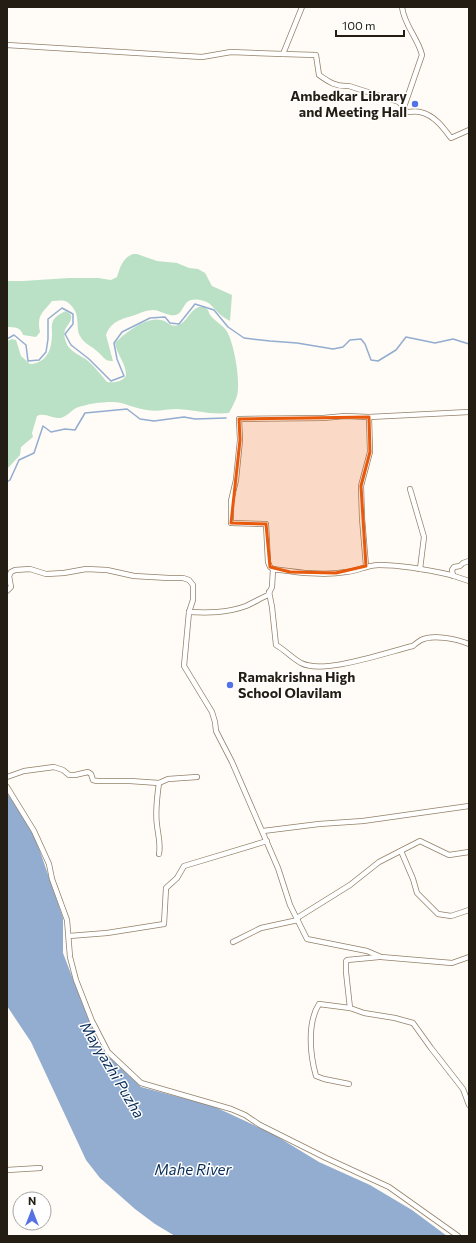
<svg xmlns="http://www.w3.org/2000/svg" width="476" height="1243" font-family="Commissioner,sans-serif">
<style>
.green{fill:#bae1c5}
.water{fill:#93add0}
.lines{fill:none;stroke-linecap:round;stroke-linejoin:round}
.stream{stroke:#93add0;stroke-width:1.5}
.street-casing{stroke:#928169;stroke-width:6}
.street{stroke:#fff;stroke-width:4.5}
.marked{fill:#e8590c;fill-opacity:0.2;stroke:#e8590c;stroke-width:3;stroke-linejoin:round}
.poi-dot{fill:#5471e6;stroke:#fff;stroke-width:1.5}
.labels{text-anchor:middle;stroke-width:3;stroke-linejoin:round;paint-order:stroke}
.poi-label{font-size:14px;font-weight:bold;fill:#231d13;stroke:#fff;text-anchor:end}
.water-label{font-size:15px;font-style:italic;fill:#082d59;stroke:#fff}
</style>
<rect width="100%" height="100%" fill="#fffbf6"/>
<g class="green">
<path d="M133 254H137L157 261 177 263 189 268 198 269 205 273 212 286 232 295 230 321C227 319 224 318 222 316 213 309 212 302 200 300 181 297 186 312 176 315 169 317 160 310 153 310 147 310 140 313 135 315 122 319 111 321 106 335L113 361C105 362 103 356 98 352 92 346 84 344 80 336 77 331 78 324 77 318 77 312 71 303 65 301 61 300 56 301 52 301 42 314 37 314 40 332L36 337 23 335C21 327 14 327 7 327V281H23L69 278H98L111 280 117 277C120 268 122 258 133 254Z"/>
<path d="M199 307H204L208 310C210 319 221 323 226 330 234 341 241 383 237 396 235 402 232 407 229 413 210 415 196 410 177 409 167 409 157 412 147 410 135 409 125 402 112 402 100 402 87 404 76 408 71 411 67 416 61 418 52 419 45 412 37 416L32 433 33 437 21 447 20 455 7 469V341L12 339 16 340 21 356 30 364C48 363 52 348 52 333 52 329 51 325 53 321 54 318 58 315 62 313 64 312 64 311 67 312 77 316 67 325 65 330 64 333 64 338 66 342 69 352 81 355 88 361 95 367 101 375 107 382 113 383 122 382 126 376 126 363 117 355 115 343 125 333 146 316 161 320 168 321 171 328 178 325 188 322 189 310 199 307Z"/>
</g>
<polygon class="water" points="7,793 33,831 63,918 63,953 99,1047 141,1087 213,1106 273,1134 319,1162 370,1185 412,1210 447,1236 175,1236 155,1224 135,1209 100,1178 86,1160 31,1042 7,1006"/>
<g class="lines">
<g class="stream">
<polyline points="7,339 14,335 26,345 28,361 39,360 46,352 48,339 48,319 62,308 73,314 73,324 65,334 71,345 89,359 111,381 124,376 117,359 114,343 122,332 150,318 165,317 170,323 179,324 195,304 214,310 228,327 244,338 270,341 297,343 333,349 343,347 350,340 361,339 365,344 371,360 378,361 396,350 406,337 435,343 453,339 469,344"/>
<polyline points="7,482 10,480 19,460 34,453 43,426 51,432 65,429 75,430 85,413 127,409 140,419 154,421 184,417 195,419 226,418"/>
</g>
<defs>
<g id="street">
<path d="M402 7C404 25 418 38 422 55L404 107"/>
<polyline points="7,45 202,57 231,52 283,54 302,7"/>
<path d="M283 54 316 55 319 75C329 82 336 87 349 86L399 102 407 112C411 112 416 111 420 112 434 115 443 127 451 138L469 130"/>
<polyline points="369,417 469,412"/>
<polyline points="410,489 424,537 420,569"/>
<polyline points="273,569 270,567 268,562 266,524 231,523 231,501 236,480 240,440 239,419 323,418 345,416 369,417 370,452 361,486 362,518 366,566"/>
<polyline points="453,576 452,570 454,567 460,566 463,563 469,561"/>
<path d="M7 591 11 587 9 576 11 572 15 570 30 569 46 574 64 573 86 569 107 570 134 576 169 578H183L189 580 193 585V600L189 612C208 613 227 613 246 606 253 603 261 598 268 595L272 587 273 569C296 572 322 576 346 572 358 571 367 565 379 565 402 565 429 570 451 575 457 577 463 579 469 581"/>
<path d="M269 592 272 607 276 645C285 650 292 658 301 663 324 675 387 652 413 646 415 644 418 642 421 640 433 634 457 639 469 644"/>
<polyline points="189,612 184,666 212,712 215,722 216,731 232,762 278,868 290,905 307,939 367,951 381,957 452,963 469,957"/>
<polyline points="7,777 24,771 54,767 63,770 69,775 75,775 88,772 91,774 93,780 97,781 130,781 159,783 168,779 197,777"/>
<path d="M159 783C157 797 155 811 157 825 158 835 161 844 159 854"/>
<polyline points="7,787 34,831 49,864 52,879 67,920 70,957 76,980 92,1021 108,1052 141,1083 231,1109 245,1115 260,1125 326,1158 389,1187 458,1236"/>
<polyline points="263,831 319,824 363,821 469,806"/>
<polyline points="401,851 413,879 417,893 438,914 451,916 469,910"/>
<polyline points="297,918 350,885 379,862 420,841 449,855 469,852"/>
<polyline points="69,936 107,933 164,924 166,888 177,878 184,866 267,841"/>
<polyline points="233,942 261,928 298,920"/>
<polyline points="379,957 347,960 346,961 346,972 350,1008 364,1013 395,1018 413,1023 431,1048 463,1089 469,1105"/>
<path d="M349 1084 324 1079 316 1076C310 1055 307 1023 319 1004L350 1008"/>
<polyline points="7,1170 40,1168"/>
</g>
</defs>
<use href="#street" class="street-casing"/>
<use href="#street" class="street"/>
</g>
<path class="marked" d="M369 417 370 452 361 486 366 566 336 573 290 572 270 567 266 524 231 523 240 440 239 419Z"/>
<g class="poi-dot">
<circle cx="415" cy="104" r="4"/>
<circle cx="230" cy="685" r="4"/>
</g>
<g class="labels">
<g class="poi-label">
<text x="407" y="101">Ambedkar Library<tspan x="407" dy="16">and Meeting Hall</tspan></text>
<text x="238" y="682" text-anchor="start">Ramakrishna High<tspan x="238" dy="16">School Olavilam</tspan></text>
</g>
<g class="water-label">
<text transform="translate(112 1070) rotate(59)" y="5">Mayyazhi Puzha</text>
<text x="193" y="1175">Mahe River</text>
</g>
</g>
<rect width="476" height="1243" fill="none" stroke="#231d13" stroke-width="16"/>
<g transform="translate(32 1211)"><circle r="19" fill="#ffffff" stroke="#a7a5a1"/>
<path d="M0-3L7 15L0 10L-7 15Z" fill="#5471e6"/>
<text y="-6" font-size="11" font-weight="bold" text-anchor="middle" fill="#231d13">N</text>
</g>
<path d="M336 30v6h68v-6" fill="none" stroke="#231d13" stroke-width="2"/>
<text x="342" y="30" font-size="12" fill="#231d13" stroke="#ffffff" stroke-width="3" paint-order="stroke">100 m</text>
</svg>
